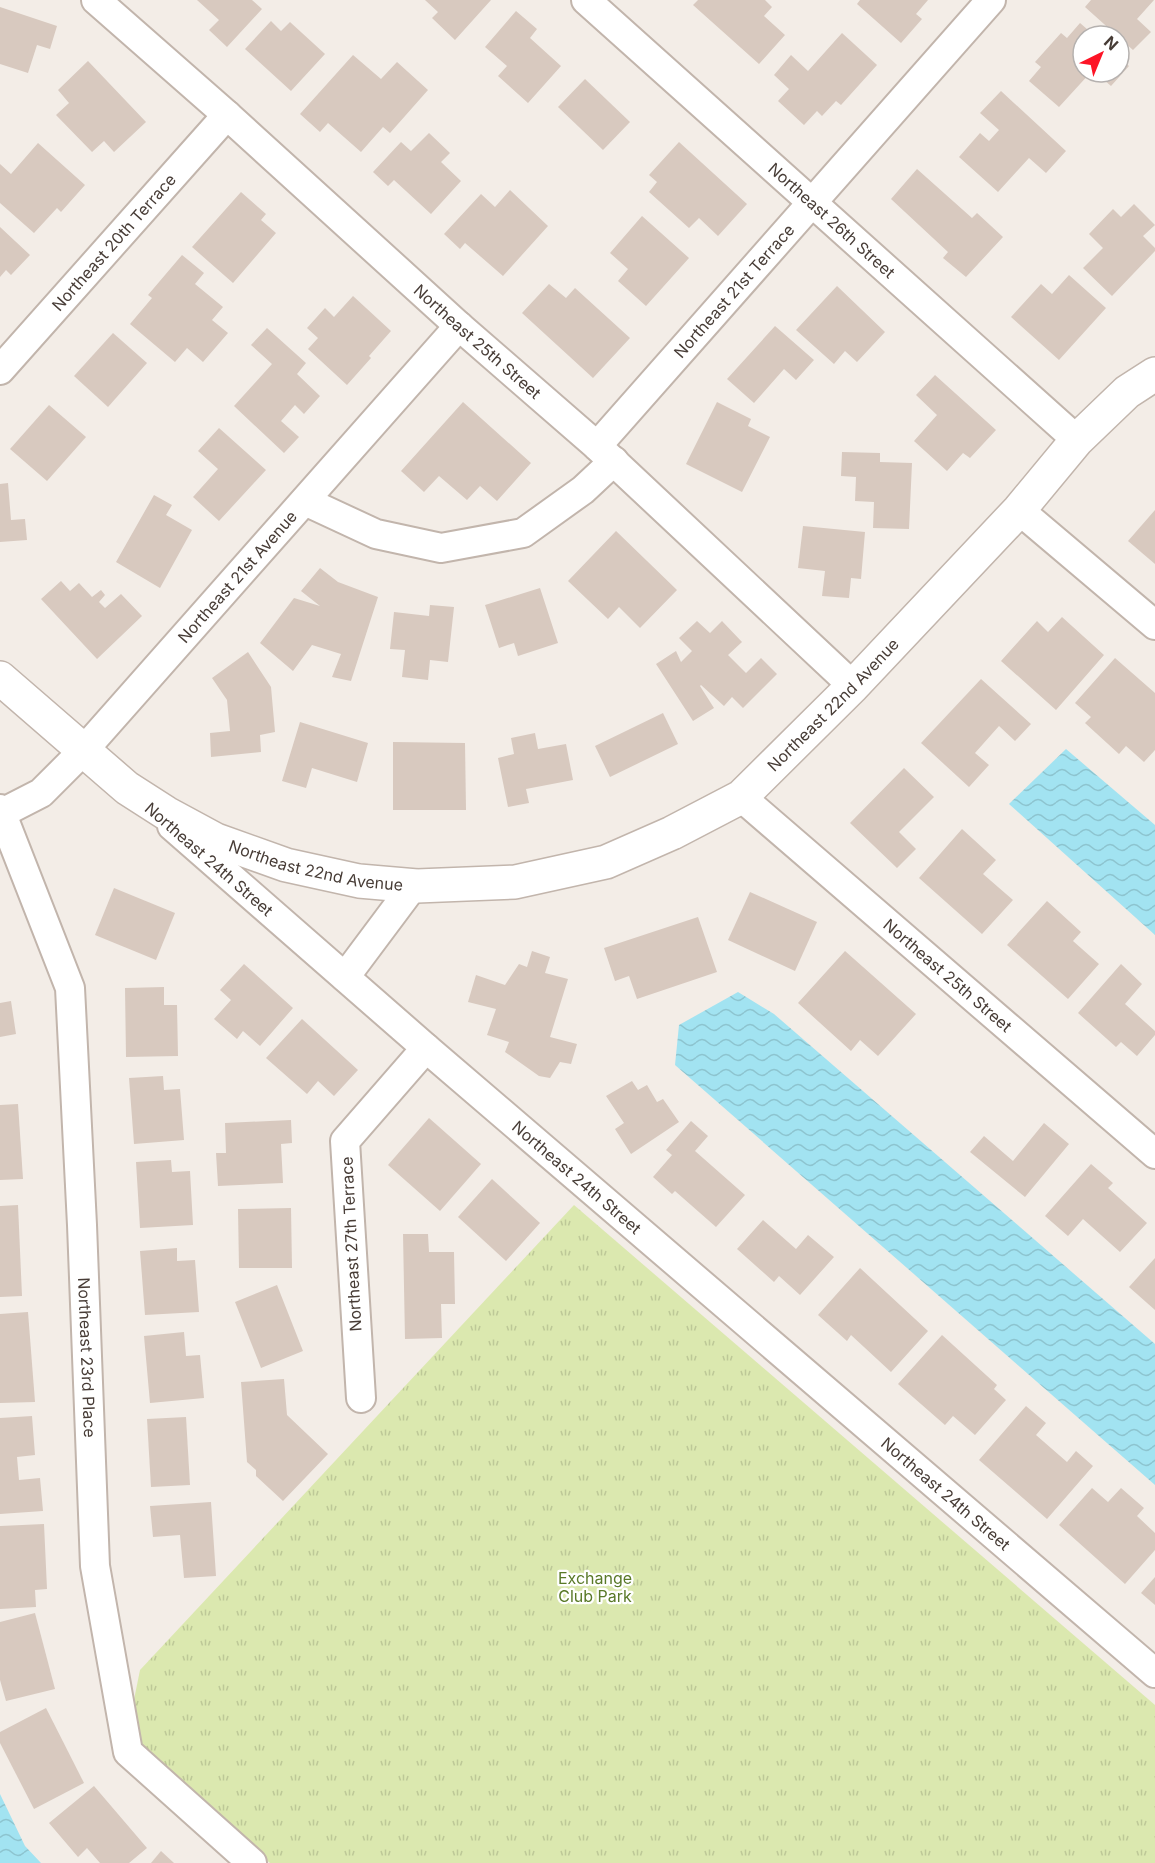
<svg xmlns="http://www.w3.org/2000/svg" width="1155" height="1863" font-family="Inter,sans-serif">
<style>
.park{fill:url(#park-tufts)}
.water{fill:url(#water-waves)}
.building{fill:#d8c9bf}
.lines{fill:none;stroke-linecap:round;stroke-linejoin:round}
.minor-casing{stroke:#c2b5ac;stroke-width:32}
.tertiary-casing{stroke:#c2b5ac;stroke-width:36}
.minor{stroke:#fff;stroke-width:28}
.tertiary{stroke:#fff;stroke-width:33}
.labels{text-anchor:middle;stroke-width:4.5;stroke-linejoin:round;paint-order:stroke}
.street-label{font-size:16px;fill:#473c36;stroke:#fff}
.park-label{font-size:16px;fill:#597928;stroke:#fff}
</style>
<defs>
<pattern id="park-tufts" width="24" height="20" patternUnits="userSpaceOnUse" patternTransform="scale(1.5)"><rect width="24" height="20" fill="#dbe8af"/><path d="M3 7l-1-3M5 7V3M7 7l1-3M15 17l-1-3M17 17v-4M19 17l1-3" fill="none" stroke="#bdc897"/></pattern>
<pattern id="water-waves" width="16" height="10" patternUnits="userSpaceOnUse" patternTransform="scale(1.5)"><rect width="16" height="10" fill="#a2e3f1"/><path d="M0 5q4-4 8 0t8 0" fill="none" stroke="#8dc4cf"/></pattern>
</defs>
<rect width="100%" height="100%" fill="#f3ede7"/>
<polygon class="park" points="574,1205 1155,1705 1155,1863 270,1863 126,1739 140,1670"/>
<g class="water">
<polygon points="1066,749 1155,825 1155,935 1009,804"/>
<polygon points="738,992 774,1014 1155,1344 1155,1485 675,1065 679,1025"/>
<polygon points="0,1794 25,1846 41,1863 0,1863"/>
</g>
<g class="building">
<polygon points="197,0 252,0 262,9 227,47 209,30 219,20"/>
<polygon points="425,0 491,0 455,40 432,18 438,12"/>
<polygon points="698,0 765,0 772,7 764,16 785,35 759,64 693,5"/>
<polygon points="860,0 928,0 916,14 922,19 901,43 857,4"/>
<polygon points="1091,0 1154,0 1137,19 1151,32 1133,50 1085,7"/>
<polygon points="0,7 57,26 50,49 37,45 28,73 0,64"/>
<polygon points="516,11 537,29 530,38 561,66 528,103 498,76 507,66 485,47"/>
<polygon points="271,21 281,31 290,22 325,54 291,91 245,49"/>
<polygon points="1080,23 1095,36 1083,36 1083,72 1091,72 1059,107 1029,81 1041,67 1035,62 1061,33 1067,38"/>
<polygon points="842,33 877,65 841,105 836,101 822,116 817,111 804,125 778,101 789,89 774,75 791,55 808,71"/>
<polygon points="353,55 381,79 397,62 428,90 390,133 383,127 361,152 328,123 320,132 300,114"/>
<polygon points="1119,58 1129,66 1111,86 1095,72 1119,72"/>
<polygon points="88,61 146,122 114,152 104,141 92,152 56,115 69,103 58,90"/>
<polygon points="585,79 630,122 603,150 558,107"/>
<polygon points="1001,91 1066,151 1046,173 1029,158 998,192 959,157 980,133 989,141 999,130 980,113"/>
<polygon points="429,133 450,153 441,162 461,181 431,214 394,180 388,186 373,172 401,142 411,151"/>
<polygon points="679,142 747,204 718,236 699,218 689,228 649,192 657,182 649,175"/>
<polygon points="38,143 85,185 61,212 57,208 34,233 0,203 0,164 11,174"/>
<polygon points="917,169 972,218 977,213 1003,237 966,277 943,258 948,252 891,199"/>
<polygon points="510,190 548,226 503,276 465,243 460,249 444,234 481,194 495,207"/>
<polygon points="241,192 266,214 261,220 276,233 233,283 192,247"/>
<polygon points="1134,204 1155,225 1143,236 1155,248 1155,251 1112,296 1083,268 1103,248 1089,234 1113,209 1121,217"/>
<polygon points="642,216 689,258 646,306 618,281 628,269 610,253"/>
<polygon points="0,227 30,255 11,275 6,270 0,277"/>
<polygon points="182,255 204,273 195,284 223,307 212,320 228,333 203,362 187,348 175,362 130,324 152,298 148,295"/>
<polygon points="1069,275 1106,308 1059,360 1011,317 1041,284 1052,294"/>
<polygon points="549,284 566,298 575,288 630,338 593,378 522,313"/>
<polygon points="837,286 885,332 857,362 845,351 834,364 796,330"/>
<polygon points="353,296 391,331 369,356 371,358 347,385 308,349 318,338 307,328 325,308 334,317"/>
<polygon points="775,326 814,360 796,380 784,369 754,403 727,379"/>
<polygon points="267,328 306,363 297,374 320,396 304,414 295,405 281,421 299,437 284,453 234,406 272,364 251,345"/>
<polygon points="113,333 147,363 108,407 74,376"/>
<polygon points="935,375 996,430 970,458 963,453 947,471 914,441 937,415 916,395"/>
<polygon points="463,402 531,463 497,501 480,486 467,500 439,476 424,492 401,471"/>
<polygon points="717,402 751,419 748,426 770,437 742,492 686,464"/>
<polygon points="49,405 86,437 47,481 10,449"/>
<polygon points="219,428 266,470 219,521 193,497 218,469 198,451"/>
<polygon points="842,452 880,453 880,462 912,463 909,529 873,528 874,502 855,501 856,477 841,476"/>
<polygon points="8,483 11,520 25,519 27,540 0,542 0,484"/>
<polygon points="154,495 172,505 166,515 192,530 160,588 116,562"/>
<polygon points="1155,510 1155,564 1128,541"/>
<polygon points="803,526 865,532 861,579 851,578 849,598 822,596 825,571 798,568"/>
<polygon points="616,531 677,590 640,628 619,607 608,619 568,581"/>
<polygon points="320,568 338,582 378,597 351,681 332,677 341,654 312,645 293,671 260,643 294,598 320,606 301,591"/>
<polygon points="61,581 70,591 79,583 92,597 101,590 105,595 99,602 105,608 121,594 142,616 97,659 41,599"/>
<polygon points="540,588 558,643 518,656 514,643 499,648 485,605"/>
<polygon points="430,605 454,607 448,662 430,660 428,680 402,677 405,650 390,649 394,612 429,616"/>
<polygon points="1062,617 1104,655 1056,710 1001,661 1037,621 1048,632"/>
<polygon points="697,621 710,633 722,621 742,642 728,655 746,673 761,658 777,674 743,708 732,697 724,706 701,685 700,686 714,708 693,721 656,664 676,651 681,662 692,651 679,638"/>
<polygon points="248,652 271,687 275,732 260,735 261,752 211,757 210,733 230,731 227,700 212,678"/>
<polygon points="1115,658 1155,693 1155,750 1144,762 1126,746 1119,754 1085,723 1091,717 1075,703"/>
<polygon points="981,679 1031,724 1015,741 999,726 975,753 989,765 969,787 921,743"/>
<polygon points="663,713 678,744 610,777 595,746"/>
<polygon points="300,722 368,743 357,782 312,768 306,788 282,781"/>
<polygon points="535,733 538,749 566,744 573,780 526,789 529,803 508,807 498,758 514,754 511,738"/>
<polygon points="393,742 465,743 466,810 393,810"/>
<polygon points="904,768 934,797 899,832 916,849 897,868 850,823"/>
<polygon points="962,829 996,860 983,874 1013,900 982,934 919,878"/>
<polygon points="114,888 175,913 156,960 95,935"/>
<polygon points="750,892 817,922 795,971 728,940"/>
<polygon points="1047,901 1081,932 1073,941 1099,964 1068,999 1007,945"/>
<polygon points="698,917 717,972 637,999 629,976 615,981 604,948"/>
<polygon points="532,951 550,957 545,973 568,979 550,1037 577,1044 571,1064 560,1062 550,1078 539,1076 505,1052 509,1042 487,1035 496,1009 468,1002 476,975 505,985 519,964 527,967"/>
<polygon points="845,951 916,1014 878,1056 860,1040 851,1051 798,1003"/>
<polygon points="244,964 293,1008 260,1046 243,1031 237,1039 214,1019 231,1000 220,990"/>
<polygon points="1121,964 1142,984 1125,1004 1155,1031 1155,1035 1137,1056 1121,1042 1116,1047 1078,1013"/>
<polygon points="164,987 164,1005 177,1005 178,1056 126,1057 125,988"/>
<polygon points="11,1001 16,1034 0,1037 0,1003"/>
<polygon points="302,1019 358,1070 334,1096 318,1081 307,1094 266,1058"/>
<polygon points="163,1076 164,1090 180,1089 184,1140 134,1144 129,1078"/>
<polygon points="632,1081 638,1090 647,1085 657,1102 663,1099 679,1122 631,1154 615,1129 624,1123 606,1096"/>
<polygon points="18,1104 23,1179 0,1180 0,1105"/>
<polygon points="429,1118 481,1164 440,1211 388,1165"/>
<polygon points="291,1120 292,1143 281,1144 283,1183 218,1186 216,1153 226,1153 225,1123"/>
<polygon points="691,1121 708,1136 695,1151 745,1195 716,1227 675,1191 672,1194 653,1177 672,1155 666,1150"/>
<polygon points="1044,1123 1069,1144 1025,1197 970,1152 984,1136 1013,1161"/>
<polygon points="171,1160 172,1172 190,1171 193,1225 140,1228 136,1162"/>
<polygon points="1091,1164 1113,1183 1108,1188 1147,1223 1120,1252 1083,1219 1068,1236 1045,1216"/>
<polygon points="492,1179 540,1223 506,1261 458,1217"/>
<polygon points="18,1205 22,1296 0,1297 0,1206"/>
<polygon points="291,1208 292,1268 239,1268 238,1209"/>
<polygon points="763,1220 796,1249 808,1235 834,1257 800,1295 779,1276 774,1282 737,1249"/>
<polygon points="403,1234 428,1234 429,1252 454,1252 455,1304 441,1304 442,1338 405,1339"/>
<polygon points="177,1248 177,1261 195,1260 199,1312 145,1315 140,1251"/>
<polygon points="1155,1258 1155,1310 1129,1287"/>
<polygon points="860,1268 928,1331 891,1372 851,1335 847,1341 818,1315"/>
<polygon points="277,1285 303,1351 261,1368 235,1302"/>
<polygon points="28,1312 35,1402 0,1403 0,1314"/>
<polygon points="184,1332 186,1356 200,1355 204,1398 150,1403 144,1336"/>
<polygon points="942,1335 997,1385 994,1389 1006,1400 975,1435 953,1416 945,1425 898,1384"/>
<polygon points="284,1379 287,1415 328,1454 283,1501 256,1476 256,1470 247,1462 241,1382"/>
<polygon points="1026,1406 1046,1423 1036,1435 1067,1462 1076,1451 1093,1466 1047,1519 979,1460"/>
<polygon points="32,1416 35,1455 17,1457 19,1480 40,1478 43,1511 0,1514 0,1418"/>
<polygon points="186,1417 190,1485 151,1487 147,1419"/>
<polygon points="1092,1488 1108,1502 1121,1488 1144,1508 1137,1516 1155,1533 1155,1550 1125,1584 1059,1525"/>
<polygon points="211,1502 216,1576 184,1578 180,1535 153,1537 150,1506"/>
<polygon points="44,1524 47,1589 35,1590 36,1607 0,1609 0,1526"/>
<polygon points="1155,1577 1155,1605 1141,1593"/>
<polygon points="35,1613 55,1689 6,1701 0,1680 0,1622"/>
<polygon points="46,1708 84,1783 34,1809 0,1743 0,1732"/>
<polygon points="94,1786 147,1848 129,1863 100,1863 87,1848 78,1857 49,1823"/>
<polygon points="161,1851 174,1863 151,1863"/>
</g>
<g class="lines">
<defs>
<g id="minor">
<path id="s1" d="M96 0 227 115 459 326 597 446 853 686"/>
<path id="s2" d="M586 0 1077 440"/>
<path id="s3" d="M0 370 227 115"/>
<path id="s4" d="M597 446 991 0"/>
<polyline points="305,501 376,534 441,548 523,533 583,490 614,461"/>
<polyline points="1019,510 1155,625"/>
<path id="s5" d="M741 797 1155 1154"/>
<path id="s6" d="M0 809 70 988 82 1225 95 1566 128 1752 252 1863"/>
<path id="s7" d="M2 813 41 793 83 751 459 326"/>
<path id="s8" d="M172 826 426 1048 1155 1673"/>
<polyline points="345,977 413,886"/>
<polyline points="361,1398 345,1141 426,1048"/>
</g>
<g id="tertiary">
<path id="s9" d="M0 678 127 788 166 813 216 840 286 865 359 881 417 886 515 882 606 862 672 833 741 797 853 686 1019 510 1077 440 1127 392 1155 374"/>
</g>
</defs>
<use href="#minor" class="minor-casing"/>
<use href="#tertiary" class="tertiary-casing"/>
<use href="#minor" class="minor"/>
<use href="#tertiary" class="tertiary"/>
</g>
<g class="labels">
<g class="street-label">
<text dy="6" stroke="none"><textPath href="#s2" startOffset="330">Northeast 26th Street</textPath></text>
<text dy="6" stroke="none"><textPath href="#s3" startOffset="171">Northeast 20th Terrace</textPath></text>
<text dy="6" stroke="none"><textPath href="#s4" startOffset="207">Northeast 21st Terrace</textPath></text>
<text dy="6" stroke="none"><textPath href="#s1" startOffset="512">Northeast 25th Street</textPath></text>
<text dy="6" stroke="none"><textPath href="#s7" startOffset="336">Northeast 21st Avenue</textPath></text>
<text dy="6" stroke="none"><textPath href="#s9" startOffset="950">Northeast 22nd Avenue</textPath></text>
<text transform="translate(209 859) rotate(41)" y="6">Northeast 24th Street</text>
<text dy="6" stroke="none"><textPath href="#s9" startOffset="375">Northeast 22nd Avenue</textPath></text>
<text dy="6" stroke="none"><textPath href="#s5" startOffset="273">Northeast 25th Street</textPath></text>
<text dy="6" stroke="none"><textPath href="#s8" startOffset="536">Northeast 24th Street</textPath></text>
<text transform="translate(351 1244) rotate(-93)" y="6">Northeast 27th Terrace</text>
<text dy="6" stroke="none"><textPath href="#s6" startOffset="562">Northeast 23rd Place</textPath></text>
<text dy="6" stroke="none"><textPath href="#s8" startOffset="1022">Northeast 24th Street</textPath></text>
</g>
<g class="park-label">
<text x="595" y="1584">Exchange<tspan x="595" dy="18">Club Park</tspan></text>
</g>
</g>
<g transform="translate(1101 54) rotate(43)"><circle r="28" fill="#ffffff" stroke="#b5b1af" stroke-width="1.5"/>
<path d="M0-4.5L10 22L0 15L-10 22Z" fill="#fd1426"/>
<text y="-9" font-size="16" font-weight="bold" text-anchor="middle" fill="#473c36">N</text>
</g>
</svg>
